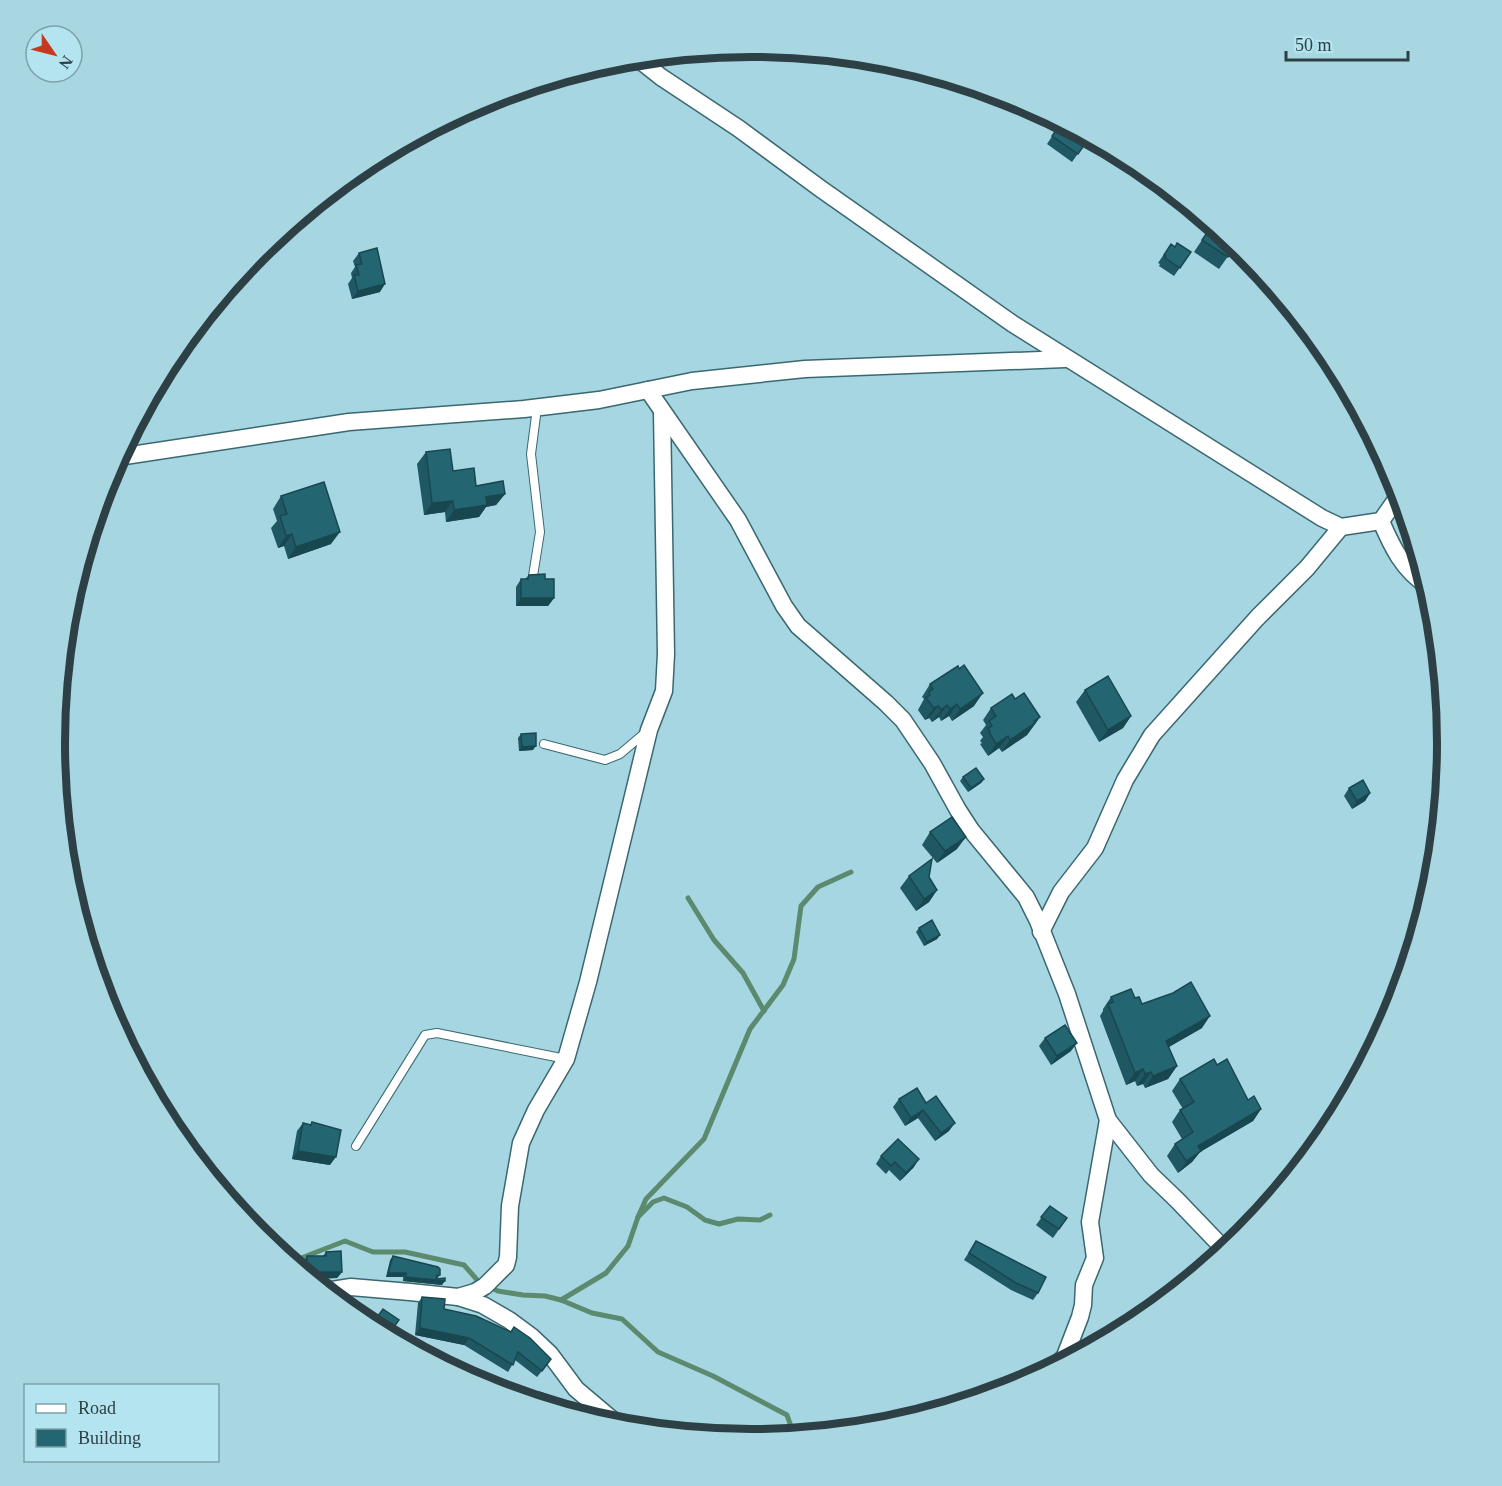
<svg xmlns="http://www.w3.org/2000/svg" width="1502" height="1486" font-family="'Times New Roman',serif">
<style>
.lines{fill:none;stroke-linecap:round;stroke-linejoin:round}
.stream{stroke:#5c8a6f;stroke-width:5}
.service-casing{stroke:#3a6871;stroke-width:10}
.minor-casing{stroke:#3a6871;stroke-width:19}
.service{stroke:#fff;stroke-width:8}
.minor{stroke:#fff;stroke-width:16}
.wall{fill:#1f5762}
.shaded-wall{fill:#194750}
.building{fill:#246572;stroke:#194750;stroke-width:1.5}
.rim{fill:none;stroke:#2d4045;stroke-width:8}
</style>
<rect width="100%" height="100%" fill="#a6d6e1"/>
<g class="lines">
<g class="stream">
<polyline points="688,898 714,940 743,973 764,1011"/>
<polyline points="638,1217 646,1199 704,1139 750,1029 783,985 794,959 801,906 818,887 851,872"/>
<polyline points="291,1262 345,1241 373,1252 405,1252 464,1265 479,1282 498,1291 523,1295 545,1296 561,1300 592,1313 622,1319 658,1352 713,1376 787,1415 794,1435"/>
<polyline points="561,1300 606,1273 628,1246 638,1217 653,1202 664,1198 687,1207 705,1220 719,1224 738,1219 760,1220 770,1215"/>
</g>
<defs>
<g id="service">
<polyline points="533,576 540,532 531,454 537,408"/>
<polyline points="544,744 605,760 620,754 646,732"/>
<polyline points="356,1146 425,1035 437,1033 566,1059"/>
</g>
<g id="minor">
<polyline points="637,58 661,77 738,128 821,189 1013,324 1322,518 1341,527 1381,521 1400,494"/>
<polyline points="648,390 738,520 784,606 798,626 886,703 903,720 932,763 958,810 971,830 1026,897 1038,921 1067,994 1108,1120 1151,1175 1177,1200 1225,1250"/>
<polyline points="118,457 349,422 524,409 599,400 692,381 805,369 1065,359"/>
<path d="M1381 521C1392 547 1403 570 1428 586"/>
<polyline points="1041,932 1061,892 1095,848 1125,780 1152,735 1257,618 1307,568 1341,527"/>
<polyline points="326,1291 351,1287 410,1292 458,1297 483,1305 509,1320 532,1337 550,1354 576,1389 621,1427"/>
<polyline points="458,1297 475,1292 485,1286 506,1265 508,1257 510,1206 521,1143 536,1110 566,1059 588,982 649,730 664,691 666,654 662,411"/>
<polyline points="1057,1365 1065,1356 1080,1317 1083,1305 1084,1285 1095,1258 1090,1222 1108,1120"/>
</g>
</defs>
<use href="#service" class="service-casing"/>
<use href="#minor" class="minor-casing"/>
<use href="#service" class="service"/>
<use href="#minor" class="minor"/>
</g>
<g class="wall">
<polygon points="1061,123 1089,138 1072,162 1047,144"/>
<polygon points="1212,225 1236,245 1219,269 1194,252"/>
<polygon points="1171,244 1175,247 1191,252 1174,276 1159,266 1160,264 1158,263"/>
<polygon points="359,253 380,292 352,299 348,284 352,278 351,273 355,267 353,261"/>
<polygon points="426,452 476,486 505,494 496,505 486,507 479,517 446,522 445,512 424,515 417,464"/>
<polygon points="281,496 331,544 288,559 284,546 278,548 271,528 277,521 273,509"/>
<polygon points="529,575 545,579 554,598 548,606 516,606 516,587 521,579 525,579"/>
<polygon points="930,684 974,706 952,721 949,716 941,721 939,717 932,722 929,718 925,720 918,710 924,699 922,697"/>
<polygon points="1085,690 1131,716 1123,728 1099,742 1076,702"/>
<polygon points="1015,699 1040,717 1027,735 1002,752 999,748 988,756 980,744 982,743 980,741 983,737 980,733 986,725 983,720 991,708"/>
<polygon points="521,734 533,750 519,751 518,738"/>
<polygon points="963,777 984,779 981,783 968,792 960,781"/>
<polygon points="1349,788 1370,793 1365,801 1352,809 1344,796"/>
<polygon points="930,832 957,849 937,863 922,845"/>
<polygon points="909,876 929,877 937,890 929,902 916,911 900,888"/>
<polygon points="919,928 940,935 937,939 924,946 916,932"/>
<polygon points="1111,997 1135,998 1142,1004 1202,1028 1169,1047 1177,1066 1168,1079 1145,1088 1143,1084 1137,1086 1135,1081 1126,1085 1100,1016 1103,1011 1103,1009"/>
<polygon points="1045,1038 1071,1051 1051,1065 1039,1046"/>
<polygon points="1217,1065 1248,1100 1261,1109 1253,1121 1200,1152 1192,1162 1178,1173 1167,1156 1175,1144 1182,1139 1172,1122 1180,1110 1183,1109 1172,1091 1180,1079"/>
<polygon points="899,1099 926,1103 949,1131 935,1141 918,1118 905,1126 893,1107"/>
<polygon points="312,1122 330,1165 292,1159 297,1131 303,1123 310,1125"/>
<polygon points="881,1156 914,1167 900,1181 889,1170 886,1174 876,1164"/>
<polygon points="1050,1206 1067,1218 1053,1238 1036,1225"/>
<polygon points="976,1241 1038,1293 1033,1300 1011,1290 964,1260"/>
<polygon points="326,1252 342,1272 337,1278 311,1279 303,1272 303,1262 307,1256 323,1256"/>
<polygon points="393,1256 440,1275 437,1279 442,1285 403,1281 403,1277 386,1277 390,1260"/>
<polygon points="422,1297 444,1309 511,1332 514,1327 546,1366 537,1377 515,1360 508,1372 464,1345 415,1335 418,1303"/>
<polygon points="383,1309 399,1320 388,1335 371,1326"/>
</g>
<g class="shaded-wall">
<polygon points="385,284 380,292 352,299 358,291"/>
<polygon points="505,494 496,505 486,507 479,517 446,522 454,510 486,497"/>
<polygon points="453,501 445,512 424,515 432,503"/>
<polygon points="340,532 331,544 288,559 296,547"/>
<polygon points="292,534 284,546 278,548 286,536"/>
<polygon points="521,598 554,598 548,606 516,606"/>
<polygon points="983,693 974,706 952,721 960,709"/>
<polygon points="957,704 949,716 941,721 950,709"/>
<polygon points="947,705 939,717 932,722 941,710"/>
<polygon points="938,706 929,718 925,720 934,708"/>
<polygon points="1131,716 1123,728 1099,742 1108,730"/>
<polygon points="1040,717 1027,735 1002,752 1010,740"/>
<polygon points="1008,736 999,748 988,756 996,744"/>
<polygon points="536,746 533,750 519,751 522,747"/>
<polygon points="984,779 981,783 968,792 971,788"/>
<polygon points="1370,793 1365,801 1352,809 1357,801"/>
<polygon points="966,837 957,849 937,863 945,851"/>
<polygon points="937,890 929,902 916,911 924,899"/>
<polygon points="940,935 937,939 924,946 927,942"/>
<polygon points="1210,1016 1202,1028 1158,1053 1166,1041"/>
<polygon points="1077,1043 1071,1051 1051,1065 1057,1056"/>
<polygon points="1177,1066 1168,1079 1145,1088 1153,1076"/>
<polygon points="1143,1069 1135,1081 1126,1085 1135,1073"/>
<polygon points="1151,1072 1143,1084 1137,1086 1145,1074"/>
<polygon points="1261,1109 1253,1121 1200,1152 1192,1162 1178,1173 1198,1146"/>
<polygon points="923,1110 918,1118 905,1126 911,1118"/>
<polygon points="955,1123 949,1131 935,1141 941,1133"/>
<polygon points="298,1151 336,1157 330,1165 292,1159"/>
<polygon points="919,1159 914,1167 900,1181 906,1173"/>
<polygon points="307,1272 342,1272 337,1278 311,1279 306,1274"/>
<polygon points="388,1273 406,1273 403,1277 386,1277"/>
<polygon points="406,1277 445,1281 442,1285 403,1281"/>
<polygon points="420,1328 469,1338 464,1345 415,1335"/>
</g>
<g class="building">
<polygon points="1061,123 1089,138 1078,154 1052,136"/>
<polygon points="1212,225 1236,245 1228,257 1202,240"/>
<polygon points="1177,243 1191,252 1180,268 1165,258 1166,256 1164,255 1171,244 1175,247"/>
<polygon points="377,248 385,284 358,291 354,275 359,275 356,265 362,264 359,253"/>
<polygon points="450,449 453,471 474,468 476,486 503,481 505,494 486,497 487,505 454,510 453,501 432,503 426,452"/>
<polygon points="324,482 340,532 296,547 292,534 286,536 280,516 287,514 281,496"/>
<polygon points="545,574 545,579 554,579 554,598 521,598 521,579 528,579 529,575"/>
<polygon points="964,665 983,693 960,709 957,704 950,709 947,705 941,710 938,706 934,708 926,698 930,695 929,692 933,689 930,684 958,666 959,669"/>
<polygon points="1108,676 1131,716 1108,730 1085,690"/>
<polygon points="1024,693 1040,717 1034,721 1035,723 1010,740 1008,736 996,744 989,732 990,731 988,728 992,726 989,721 996,716 991,708 1012,694 1015,699"/>
<polygon points="536,733 536,746 522,747 521,734"/>
<polygon points="976,768 984,779 971,788 963,777"/>
<polygon points="1363,780 1370,793 1357,801 1349,788"/>
<polygon points="952,817 966,837 945,851 930,832"/>
<polygon points="932,859 929,877 937,890 924,899 909,876"/>
<polygon points="932,920 940,935 927,942 919,928"/>
<polygon points="1191,982 1210,1016 1166,1041 1177,1066 1153,1076 1151,1072 1145,1074 1143,1069 1135,1073 1108,1004 1113,1002 1111,997 1131,989 1135,998 1139,997 1142,1004 1173,993"/>
<polygon points="1065,1025 1077,1043 1057,1056 1045,1038"/>
<polygon points="1214,1059 1217,1065 1227,1059 1248,1100 1254,1096 1261,1109 1198,1146 1201,1151 1186,1161 1175,1144 1193,1132 1180,1110 1194,1102 1180,1079"/>
<polygon points="917,1088 926,1103 936,1096 955,1123 941,1133 923,1110 911,1118 899,1099"/>
<polygon points="312,1122 341,1130 336,1157 298,1151 303,1123 311,1125"/>
<polygon points="898,1139 919,1159 906,1173 895,1162 891,1166 881,1156"/>
<polygon points="1050,1206 1067,1218 1059,1229 1041,1217"/>
<polygon points="976,1241 1046,1277 1038,1293 1016,1283 969,1253"/>
<polygon points="341,1251 342,1272 307,1272 307,1256 326,1256 326,1252"/>
<polygon points="393,1256 438,1267 440,1269 440,1275 437,1275 436,1279 445,1278 445,1281 406,1277 406,1273 388,1273"/>
<polygon points="422,1297 445,1299 444,1309 476,1316 511,1332 514,1327 530,1338 551,1359 542,1371 518,1352 513,1365 469,1338 420,1328"/>
<polygon points="383,1309 399,1320 391,1331 375,1320"/>
<polygon points="485,1376 530,1391 527,1399 482,1385"/>
<polygon points="539,1392 591,1410 587,1418 534,1402"/>
</g>
<path d="M0 0H1502V1486H0ZM65 743a686 686 0 1 1 1372 0a686 686 0 1 1-1372 0Z" fill="#a8d7e1" fill-rule="evenodd"/>
<path class="rim" d="M65 743a686 686 0 1 1 1372 0a686 686 0 1 1-1372 0Z"/>
<rect x="24" y="1384" width="195" height="78" fill="#b3e4ef" stroke="#7da2ab" stroke-width="1.5"/>
<rect x="36" y="1404" width="30" height="9" fill="#ffffff" stroke="#7da2ab" stroke-width="1.5"/>
<text x="78" y="1414" font-size="18" fill="#2d4045">Road</text>
<rect x="36" y="1429" width="30" height="18" fill="#246572" stroke="#7da2ab" stroke-width="1.5"/>
<text x="78" y="1444" font-size="18" fill="#2d4045">Building</text>
<g transform="translate(54 54) rotate(125)"><circle r="28" fill="#b3e4ef" stroke="#7da2ab" stroke-width="1.5"/>
<path d="M0-4.5L10 22L0 15L-10 22Z" fill="#c53a1f"/>
<text y="-9" font-size="16" font-weight="bold" text-anchor="middle" fill="#2d4045">N</text>
</g>
<path d="M1286 51v9h122v-9" fill="none" stroke="#2d4045" stroke-width="3"/>
<text x="1295" y="51" font-size="18" fill="#2d4045" stroke="#b3e4ef" stroke-width="4.5" paint-order="stroke">50 m</text>
</svg>
